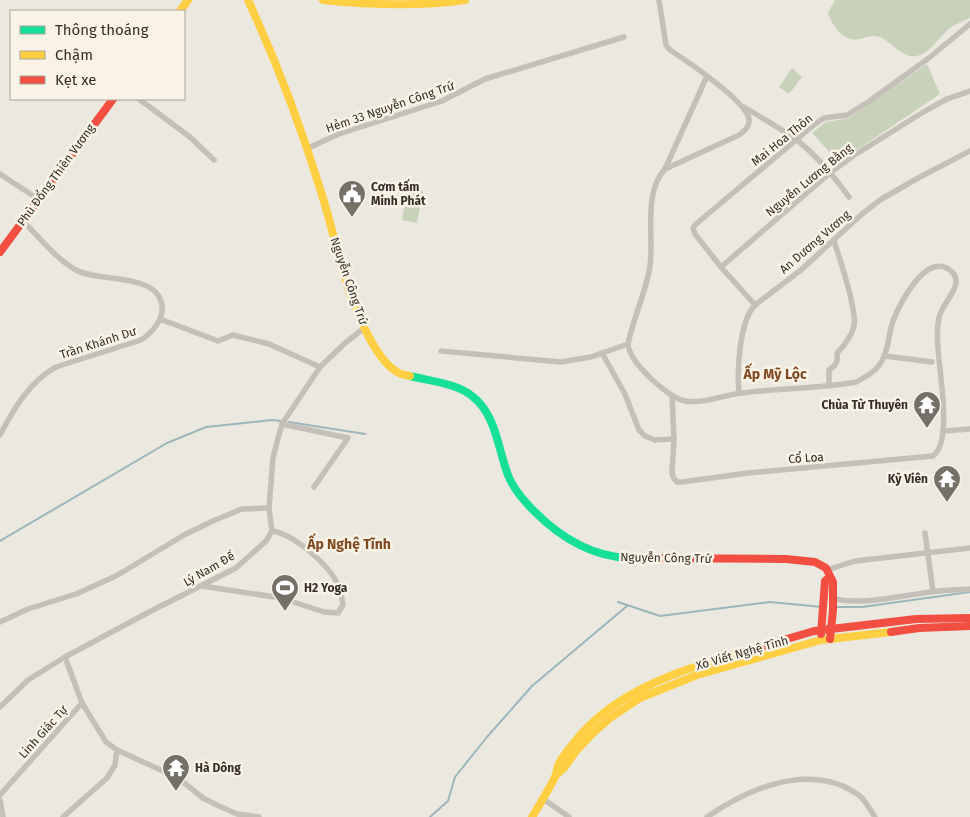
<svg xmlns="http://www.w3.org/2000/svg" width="970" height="817" font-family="'Fira Sans',sans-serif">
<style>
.green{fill:#c8d1ba}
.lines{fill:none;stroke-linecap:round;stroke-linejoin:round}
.stream{stroke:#9cb6bb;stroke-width:2}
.street{stroke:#c4c0b9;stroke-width:5.5}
.fast{stroke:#16e098;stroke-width:8}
.slow{stroke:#ffcf43;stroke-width:8}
.jam{stroke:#f24e42;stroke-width:8}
.labels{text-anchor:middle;stroke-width:5;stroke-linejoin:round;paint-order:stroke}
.street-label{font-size:12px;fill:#342e27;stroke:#f8f3e6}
.poi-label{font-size:12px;font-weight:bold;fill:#342e27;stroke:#f8f3e6;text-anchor:start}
.neighbourhood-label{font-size:14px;font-weight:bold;fill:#804a23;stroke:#f8f3e6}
</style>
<rect width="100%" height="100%" fill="#ebe8df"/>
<g class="green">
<path d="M835 0H970V18C964 21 958 23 953 26 940 34 933 52 917 56 903 59 892 42 880 37 869 33 860 42 850 39 839 35 831 23 828 13Z"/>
<polygon points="927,64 940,94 839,162 812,133 826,122 849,118"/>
<polygon points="792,68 802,77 789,94 779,87"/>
<polygon points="408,188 423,191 417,223 402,220"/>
</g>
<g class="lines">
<g class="stream">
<polyline points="289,422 365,434"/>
<polyline points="0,541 167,443 206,427 272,420 281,421"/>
<polyline points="618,602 660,616 770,602 822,607"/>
<polyline points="837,607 862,607 970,592"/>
<polyline points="430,817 448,801 455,777 487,737 532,686 627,606"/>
</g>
<g class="street">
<path d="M659 0 666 45 670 50C687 61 746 101 749 119 750 127 744 131 739 135L665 169C643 192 654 237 650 266 646 293 633 318 628 344 629 362 668 398 685 401 704 404 723 395 742 393 780 388 818 389 856 382 865 377 874 373 880 364 889 351 888 335 893 321 900 303 927 250 951 271 967 284 941 303 939 318 937 327 937 338 938 348 939 371 953 442 933 456L748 473 682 482H677L673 477 672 471 674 439 672 396"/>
<polyline points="139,99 190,137 214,160"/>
<path d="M744 107C762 118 780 128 797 140 817 156 834 176 849 197"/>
<polyline points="306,149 339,134 442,101 485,79 624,37"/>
<polyline points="665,169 707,76"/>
<polyline points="0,174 38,199"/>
<polyline points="721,267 830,173 853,156 925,111 947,99 970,91"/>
<polyline points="755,305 721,267 695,234 693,228 696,224 815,124 824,118 847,115 868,102 929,58 970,24"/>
<polyline points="160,319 218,341 233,335 269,344 320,367"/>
<polyline points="441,351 561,362 591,357 628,344"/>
<polyline points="602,353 625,394 639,430 645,436 655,440 674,439"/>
<polyline points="885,356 932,362"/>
<path d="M829 386V370C837 364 838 363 837 353 845 345 851 337 854 326 857 310 840 259 834 241"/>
<path d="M739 393C737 370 739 322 755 305L801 270 862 214 880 200 918 178 970 151"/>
<polyline points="282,424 348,438 314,487"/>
<polyline points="943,431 970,429"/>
<path d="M0 435C13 410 30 381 56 367L141 340C152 333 164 319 162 306 158 272 99 283 76 270 56 259 39 237 23 221"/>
<polyline points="925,533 933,591"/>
<polyline points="827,570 855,561 970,548"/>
<path d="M202 586 281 598 324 612 338 613 343 605C342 599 341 591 338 585 330 566 294 534 272 531"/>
<path d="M834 599C866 605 899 596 931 592 944 590 957 590 970 589"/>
<polyline points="0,622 28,609 76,594 116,576 184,535 215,520 242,509 269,508"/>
<polyline points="65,657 82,703 106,742 117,750 178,778 203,798 217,805 237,814 259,817"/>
<polyline points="0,707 28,680 65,657 151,611 236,568 266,541 272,531 269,508 273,457 282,424 320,367 344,344 364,328"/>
<polyline points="0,795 82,703"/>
<polyline points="542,798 569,817"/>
<polyline points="0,800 3,817"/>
<polyline points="63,817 107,778 115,765 117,750"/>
<path d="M707 817C745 791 797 767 843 786 849 789 857 793 862 798 867 804 871 811 875 817"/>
</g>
<path class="fast" d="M410 376C430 381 456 383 472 396 496 414 498 449 508 475 513 489 524 501 535 512 561 538 591 556 628 558"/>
<g class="slow">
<path d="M248 0C277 63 302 129 322 195 337 243 345 294 370 339 376 350 387 367 399 373 402 375 407 375 410 376"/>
<path d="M323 0C371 5 417 7 465 0"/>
<polyline points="180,11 188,0"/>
<polyline points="556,775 564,768 576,751 593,733 610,718 640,698 697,675 821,640 891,632"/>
<path d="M532 817C540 804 548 791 555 777 557 773 556 770 558 766 561 758 568 750 573 744 614 689 687 668 750 650"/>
</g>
<g class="jam">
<polyline points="0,252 113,99"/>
<polyline points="628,558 786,559 815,562 826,568 833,582 833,610 830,639"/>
<polyline points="891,632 919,628 970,626"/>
<polyline points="821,634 825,581 829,578"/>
<polyline points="750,650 814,631 916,619 970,618"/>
</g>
</g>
<defs>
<symbol id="civic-pin" viewBox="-11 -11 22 30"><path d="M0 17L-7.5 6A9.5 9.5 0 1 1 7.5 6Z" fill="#746f67" stroke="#f8f3e6"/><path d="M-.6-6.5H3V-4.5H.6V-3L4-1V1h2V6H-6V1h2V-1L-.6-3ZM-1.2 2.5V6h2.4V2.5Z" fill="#fff"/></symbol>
<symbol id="temple-pin" viewBox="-11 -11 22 30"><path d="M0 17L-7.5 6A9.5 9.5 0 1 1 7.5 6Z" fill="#746f67" stroke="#f8f3e6"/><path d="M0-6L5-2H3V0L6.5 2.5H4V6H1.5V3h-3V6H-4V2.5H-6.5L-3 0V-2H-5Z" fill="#fff"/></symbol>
<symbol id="stadium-pin" viewBox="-11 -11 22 30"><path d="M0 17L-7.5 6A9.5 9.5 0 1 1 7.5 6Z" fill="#746f67" stroke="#f8f3e6"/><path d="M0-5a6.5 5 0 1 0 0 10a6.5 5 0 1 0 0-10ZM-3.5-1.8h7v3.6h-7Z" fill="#fff"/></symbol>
</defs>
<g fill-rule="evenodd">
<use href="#civic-pin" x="336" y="178" width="32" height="43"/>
<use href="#temple-pin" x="911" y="389" width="32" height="43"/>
<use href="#temple-pin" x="931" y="463" width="32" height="43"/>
<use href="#stadium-pin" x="269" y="572" width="32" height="43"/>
<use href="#temple-pin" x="160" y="752" width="32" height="43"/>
</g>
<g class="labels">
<g class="street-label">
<text transform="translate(390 107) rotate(-19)" y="4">Hẻm 33 Nguyễn Công Trứ</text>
<text transform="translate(782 140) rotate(-39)" y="4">Mai Hoa Thôn</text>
<text transform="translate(56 175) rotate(-54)" y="4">Phù Đổng Thiên Vương</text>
<text transform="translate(809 180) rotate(-39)" y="4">Nguyễn Lương Bằng</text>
<text transform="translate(815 242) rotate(-41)" y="4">An Dương Vương</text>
<text transform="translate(349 281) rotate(71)" y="4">Nguyễn Công Trứ</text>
<text transform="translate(98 343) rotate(-18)" y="4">Trần Khánh Dư</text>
<text transform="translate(806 458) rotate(-4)" y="4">Cổ Loa</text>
<text transform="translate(666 558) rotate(1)" y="4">Nguyễn Công Trứ</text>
<text transform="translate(209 569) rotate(-30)" y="4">Lý Nam Đế</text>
<text transform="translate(742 653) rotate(-16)" y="4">Xô Viết Nghệ Tĩnh</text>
<text transform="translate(43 732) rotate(-48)" y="4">Linh Giác Tự</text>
</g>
<g class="poi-label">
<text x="371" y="191">Cơm tấm<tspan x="371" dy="14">Minh Phát</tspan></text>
<text x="908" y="409" text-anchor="end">Chùa Từ Thuyên</text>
<text x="928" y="483" text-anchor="end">Kỳ Viên</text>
<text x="304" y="592">H2 Yoga</text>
<text x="195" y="772">Hà Dông</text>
</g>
<g class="neighbourhood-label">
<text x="775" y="379">Ấp Mỹ Lộc</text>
<text x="349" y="549">Ấp Nghệ Tĩnh</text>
</g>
</g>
<rect x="10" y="10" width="175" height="90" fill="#f8f3e6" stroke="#aaa49a"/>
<rect x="20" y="26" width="25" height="8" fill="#16e098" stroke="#aaa49a"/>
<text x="55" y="35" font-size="15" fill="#342e27">Thông thoáng</text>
<rect x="20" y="51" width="25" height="8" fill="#ffcf43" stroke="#aaa49a"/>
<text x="55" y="60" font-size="15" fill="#342e27">Chậm</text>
<rect x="20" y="76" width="25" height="8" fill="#f24e42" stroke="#aaa49a"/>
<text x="55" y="85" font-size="15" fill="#342e27">Kẹt xe</text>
</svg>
